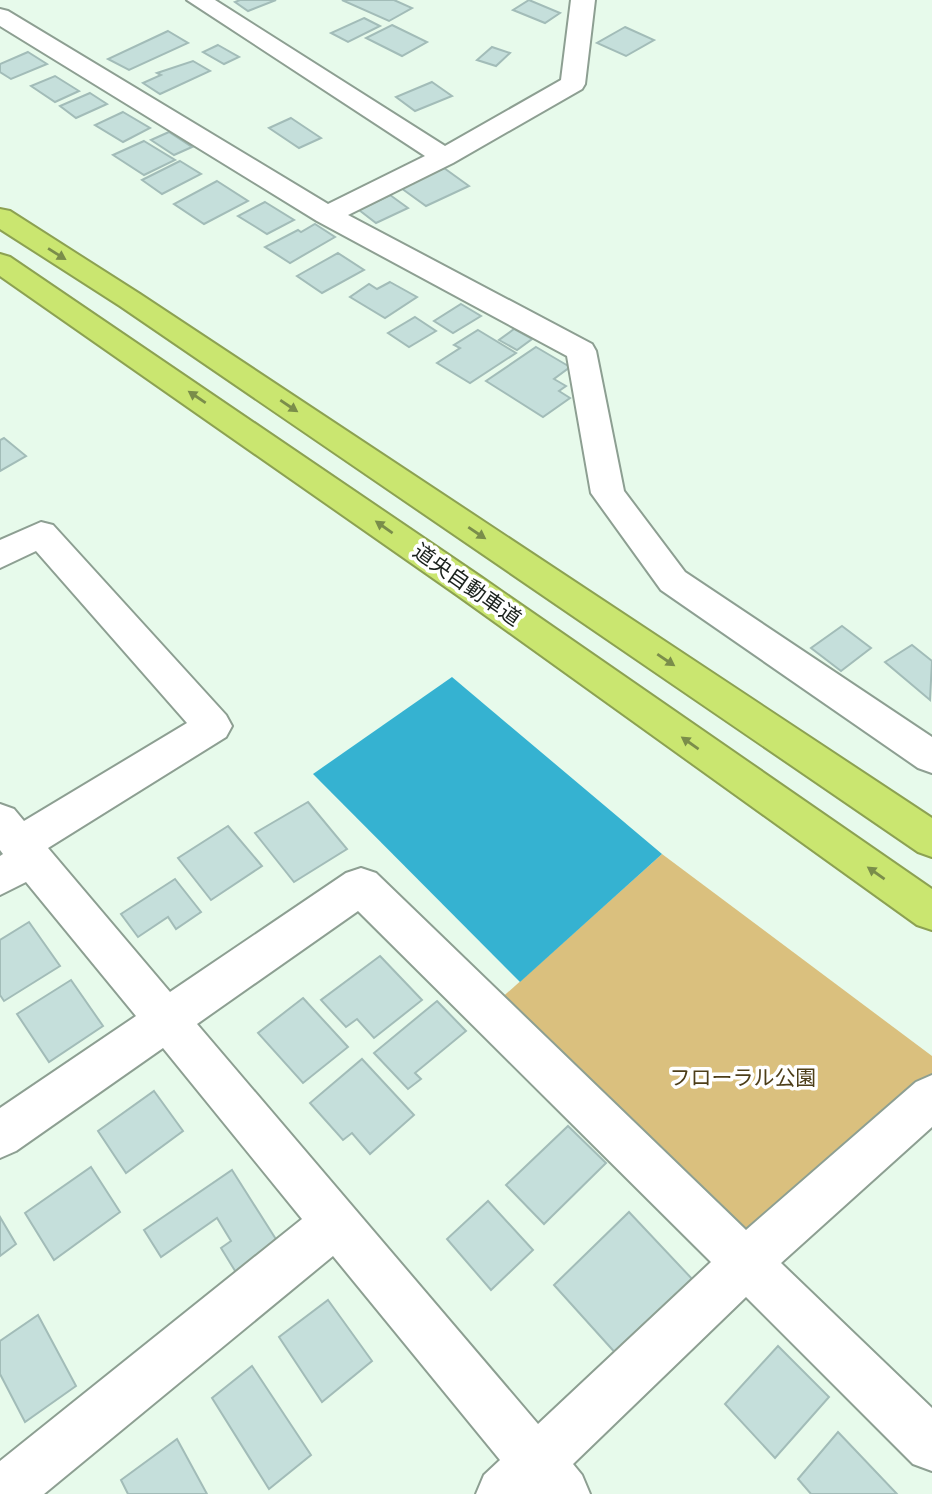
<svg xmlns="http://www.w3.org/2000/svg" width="932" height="1494" font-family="'Varela Round','Noto Sans JP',sans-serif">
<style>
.green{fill:#dac07e}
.water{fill:#35b2d1}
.building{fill:#c5dfdb;stroke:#a2bcb8;stroke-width:2}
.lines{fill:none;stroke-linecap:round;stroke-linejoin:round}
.minor-casing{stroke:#8d9f92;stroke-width:4}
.highway-casing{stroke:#8ca152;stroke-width:4}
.minor{fill:#fff;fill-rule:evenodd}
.highway{fill:#cae670;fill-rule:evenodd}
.oneway{fill:#7a8d4a}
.labels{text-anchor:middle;stroke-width:7;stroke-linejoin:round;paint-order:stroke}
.street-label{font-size:21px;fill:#19201b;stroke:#fff}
.park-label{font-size:21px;fill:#4d3e19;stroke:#fff}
</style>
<rect width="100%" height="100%" fill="#e7faeb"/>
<polygon class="green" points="662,854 932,1056 932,1097 745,1263 487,1011"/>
<polygon class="water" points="452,677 662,854 520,982 313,774"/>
<g class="building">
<polygon points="240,0 276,0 248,11 235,2"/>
<polygon points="342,0 394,0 412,8 389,21"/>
<polygon points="529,0 560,13 545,23 513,10"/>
<polygon points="364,18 380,26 348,42 331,33"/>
<polygon points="392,25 427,42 402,56 366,38"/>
<polygon points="625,27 654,40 626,56 597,43"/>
<polygon points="168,31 188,43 129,70 108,59"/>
<polygon points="218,45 239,57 224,64 203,52"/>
<polygon points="492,47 510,53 496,66 477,60"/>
<polygon points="28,52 47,64 11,79 0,72 0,64"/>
<polygon points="193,61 210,71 160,94 143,83 161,75 157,73"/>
<polygon points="55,76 79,91 55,102 31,86"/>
<polygon points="432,82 452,96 415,111 396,97"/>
<polygon points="90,93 107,104 76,118 60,106"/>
<polygon points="123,112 150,128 123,142 95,125"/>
<polygon points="291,118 321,138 299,148 269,128"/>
<polygon points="169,132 192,147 174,155 151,140"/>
<polygon points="144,141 175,160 144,175 113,155"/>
<polygon points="180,161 201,174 162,194 142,180"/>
<polygon points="444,168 469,186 426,206 401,188"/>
<polygon points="217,181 248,201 204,224 174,204"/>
<polygon points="390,195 408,208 376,223 359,210"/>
<polygon points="265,202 294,220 267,234 238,216"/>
<polygon points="315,224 335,237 290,263 265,247 298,230 301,232"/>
<polygon points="338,253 364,270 322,293 297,276"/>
<polygon points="390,282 417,297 385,318 350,297 369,284 377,289"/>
<polygon points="461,304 481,316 453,333 434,321"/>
<polygon points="415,317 436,331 409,347 388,333"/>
<polygon points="514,329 532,339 517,350 499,340"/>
<polygon points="478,330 516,353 470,383 437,363 460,348 454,345"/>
<polygon points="536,347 570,367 554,379 566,386 559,391 570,398 543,417 486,381"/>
<polygon points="4,438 26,456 0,471 0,440"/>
<polygon points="842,626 871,648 841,671 811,648"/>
<polygon points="912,645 932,661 930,700 885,662"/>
<polygon points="308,802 347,849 294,882 255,833"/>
<polygon points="228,826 262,866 211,900 178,858"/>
<polygon points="175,879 201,912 176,929 168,917 138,937 121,914"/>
<polygon points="29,922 60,966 4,1001 0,995 0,940"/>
<polygon points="380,956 422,1000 374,1038 357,1019 346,1027 321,1000"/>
<polygon points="71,980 103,1026 49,1062 17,1014"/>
<polygon points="303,998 348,1047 303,1083 258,1033"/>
<polygon points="437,1001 466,1031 415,1073 421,1079 408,1089 374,1053"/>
<polygon points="362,1059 414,1115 370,1154 352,1133 343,1140 310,1103"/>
<polygon points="154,1091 183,1131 126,1173 98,1131"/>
<polygon points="568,1126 606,1163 544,1224 506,1185"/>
<polygon points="91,1167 120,1212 54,1260 25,1213"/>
<polygon points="232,1170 279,1244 237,1274 221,1248 231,1241 217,1218 161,1257 144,1230"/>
<polygon points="488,1201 533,1250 491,1290 447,1239"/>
<polygon points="629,1212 694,1281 619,1357 554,1285"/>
<polygon points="0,1217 16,1244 0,1256"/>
<polygon points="328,1300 372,1361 322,1402 279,1337"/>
<polygon points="38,1315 76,1386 25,1422 0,1374 0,1341"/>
<polygon points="778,1346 829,1397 775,1458 725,1404"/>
<polygon points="252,1366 311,1455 269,1489 212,1398"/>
<polygon points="838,1432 897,1494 811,1494 798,1479"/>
<polygon points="177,1439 207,1494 128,1494 121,1480"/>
</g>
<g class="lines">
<defs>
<g id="minor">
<polygon points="187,0 215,0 445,146 561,80 571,0 595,0 585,84 582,89 453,163 348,215 592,344 596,351 624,491 685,572 932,737 932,773 918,768 661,590 591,493 567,356 317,221 0,26 0,9 8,11 328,204 425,156"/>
<path d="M41 522 53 525 226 715 232 726 226 737 48 848 170 992 346 873 361 868 376 873 746 1230 916 1082 932 1075V1127L781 1263 932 1408V1471L913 1464 746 1297 573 1464 582 1475 590 1494H476L484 1475 500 1460 333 1256 44 1494H0V1461L302 1219 163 1048 16 1151 0 1158V1108L136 1016 26 882 0 895V856L3 854 0 850V804L14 809 24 821 187 723 36 551 0 568V540ZM358 911 711 1262 538 1424 197 1024Z"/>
</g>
<g id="highway">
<polygon points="0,209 10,211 140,294 932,818 932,857 918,852 120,306 0,229"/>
<polygon points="0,254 10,257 481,577 932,889 932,930 917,925 457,595 0,276"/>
</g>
</defs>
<use href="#minor" class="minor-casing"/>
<use href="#highway" class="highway-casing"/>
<use href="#minor" class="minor"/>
<use href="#highway" class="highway"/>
</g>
<defs><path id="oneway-solid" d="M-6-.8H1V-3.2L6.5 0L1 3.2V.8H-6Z" transform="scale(1.75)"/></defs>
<g class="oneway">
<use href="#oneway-solid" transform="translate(57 254) rotate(32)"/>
<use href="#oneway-solid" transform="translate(197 397) rotate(-146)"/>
<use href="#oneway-solid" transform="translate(289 406) rotate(34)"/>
<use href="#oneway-solid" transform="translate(384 527) rotate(-145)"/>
<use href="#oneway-solid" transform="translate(477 533) rotate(34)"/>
<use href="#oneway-solid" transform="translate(666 660) rotate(34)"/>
<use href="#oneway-solid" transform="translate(690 743) rotate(-145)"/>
<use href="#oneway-solid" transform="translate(876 873) rotate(-145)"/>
</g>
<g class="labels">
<g class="street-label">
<text transform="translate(467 585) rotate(35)" y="7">道央自動車道</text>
</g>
<g class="park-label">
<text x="743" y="1085">フローラル公園</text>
</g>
</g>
</svg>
